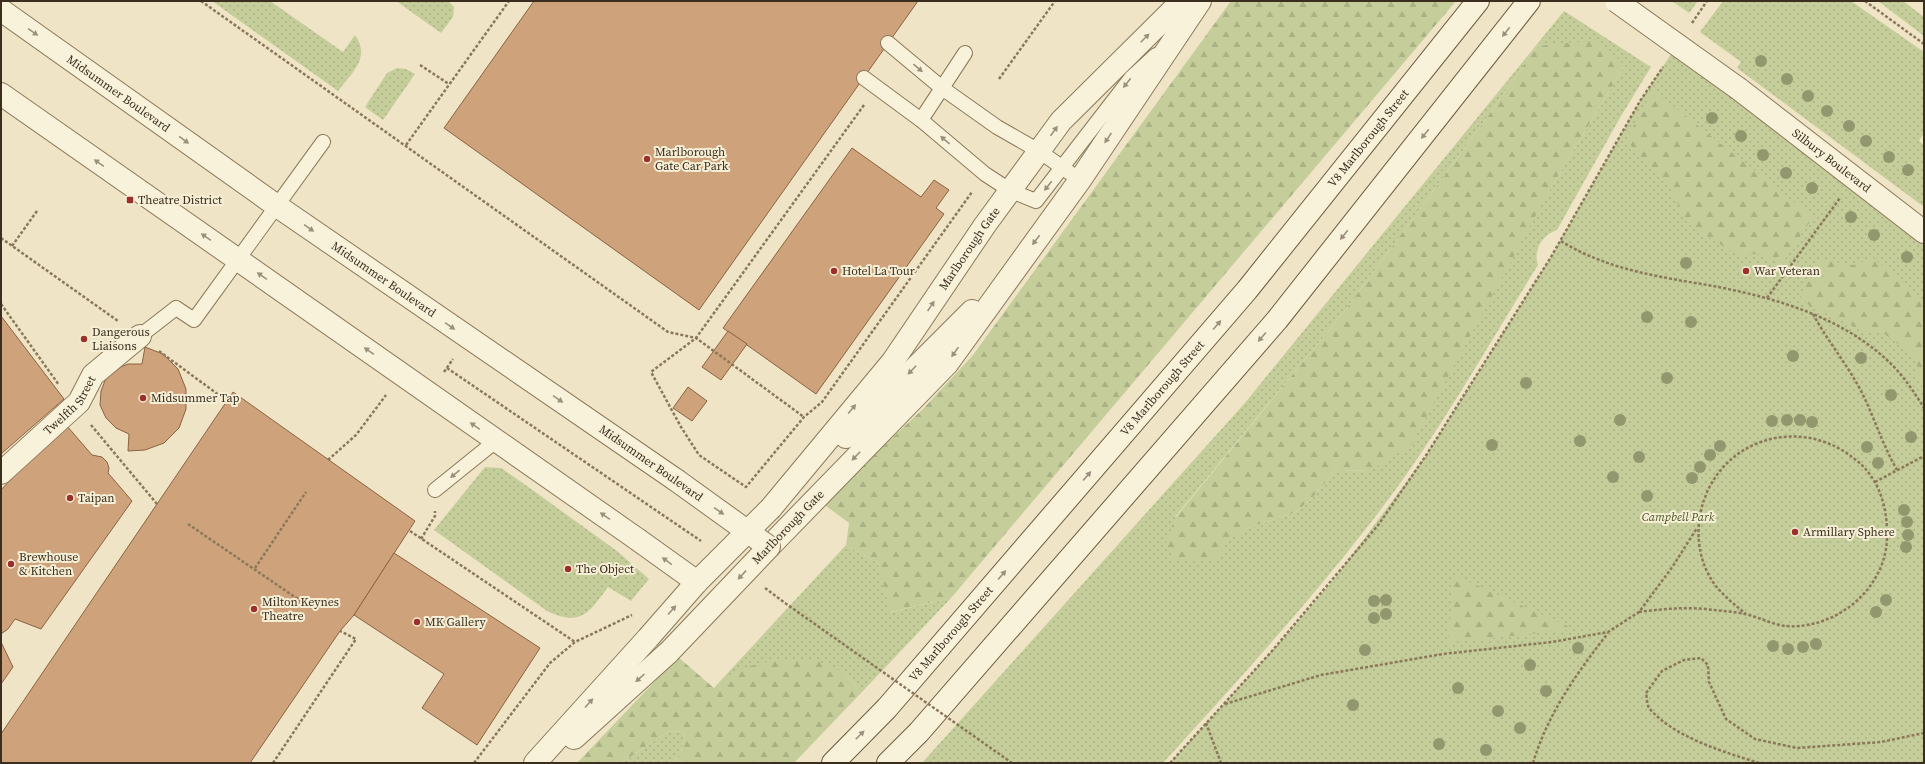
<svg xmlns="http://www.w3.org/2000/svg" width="1925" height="764" font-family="'Source Serif 4',serif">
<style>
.green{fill:url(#green-dots);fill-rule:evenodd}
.forest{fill:url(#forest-firs)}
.building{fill:#cea37c;stroke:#8b6241}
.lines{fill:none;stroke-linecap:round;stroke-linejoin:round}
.lane-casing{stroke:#8b785b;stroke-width:16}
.street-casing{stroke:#8b785b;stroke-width:24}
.secondary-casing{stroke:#6d593e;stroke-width:24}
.path{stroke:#8b785b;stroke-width:2.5;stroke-dasharray:3 2;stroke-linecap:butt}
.lane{stroke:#f9f2da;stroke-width:14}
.street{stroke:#f9f2da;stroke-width:22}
.secondary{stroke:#f9f2da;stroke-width:22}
.street-bridge-casing{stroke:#8b785b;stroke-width:24;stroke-linecap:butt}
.path-bridge{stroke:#8b785b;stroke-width:2.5;stroke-dasharray:3 2;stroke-linecap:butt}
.street-bridge{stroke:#f9f2da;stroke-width:22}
.tree{fill:#93976e}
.oneway{fill:#9a907c}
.poi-dot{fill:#9b302a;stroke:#f6efd6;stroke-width:1.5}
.labels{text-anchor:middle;stroke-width:4;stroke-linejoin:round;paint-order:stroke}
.street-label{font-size:12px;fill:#3b2e1f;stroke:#f6efd6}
.poi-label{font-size:12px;fill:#3b2e1f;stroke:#f6efd6;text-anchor:start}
.park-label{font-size:12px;font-style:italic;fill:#485826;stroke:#f6efd6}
</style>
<defs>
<pattern id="green-dots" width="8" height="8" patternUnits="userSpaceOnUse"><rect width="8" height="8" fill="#c5ce9a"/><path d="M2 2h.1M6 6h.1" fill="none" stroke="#aab184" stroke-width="1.8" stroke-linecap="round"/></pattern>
<pattern id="forest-firs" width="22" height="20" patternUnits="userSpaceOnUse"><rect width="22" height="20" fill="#c5ce9a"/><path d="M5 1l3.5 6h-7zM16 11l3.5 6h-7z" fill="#aab184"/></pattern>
</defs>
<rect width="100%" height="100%" fill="#efe5c6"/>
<g class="green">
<path d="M212 1H270L343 52 355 35C371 57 352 73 338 91Z"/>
<polygon points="396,1 448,1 454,7 453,17 441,33"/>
<polygon points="1672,1 1698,1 1689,13"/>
<polygon points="1723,1 1851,1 1924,52 1924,133 1919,141 1924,145 1924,207 1737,68 1741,62 1700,32"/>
<polygon points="1878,1 1903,1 1924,17 1924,36"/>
<path d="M1564 11 1651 67 1621 116 1557 230C1542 235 1533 250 1538 265 1485 350 1434 442 1372 521 1307 605 1235 684 1163 763H922L1244 404ZM1567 44 1625 65 1549 191 1370 471 1336 470 1313 497 1296 512 1248 528 1227 541 1175 517 1343 313 1481 126 1537 46Z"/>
<polygon points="1677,45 1924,232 1924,763 1170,763 1272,651 1331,583 1425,457 1551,257 1640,101"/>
<polygon points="397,68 406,69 415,74 383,120 365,107 387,73"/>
<path d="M485 467 501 468 520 481 617 551 649 579 631 601 608 587C589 613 581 627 547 611L434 530Z"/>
<polygon points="846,545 878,563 891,612 951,598 861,693 845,673 723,678"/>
<polygon points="669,731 685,732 681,753 672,763 621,763"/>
</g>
<g class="forest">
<polygon points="1231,1 1456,1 951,598 890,612 878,563 846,545 849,523 822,503 923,409 973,355"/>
<polygon points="1598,40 1625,65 1549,191 1411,445 1370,471 1336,470 1313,497 1296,512 1248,528 1228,541 1217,559 1196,562 1174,560 1166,542 1175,518 1343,313 1481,126 1537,46"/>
<polygon points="1653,90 1813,217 1781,265 1762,254 1737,255 1688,224 1671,190 1626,140"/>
<polygon points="1873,258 1924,301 1924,390 1918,379 1917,365 1911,354 1896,342 1884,334 1857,329 1832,315 1811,307 1800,297 1816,259 1854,265"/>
<polygon points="1454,575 1574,629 1448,643"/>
<polygon points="678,657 714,688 723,678 747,667 779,659 818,661 845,673 861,693 794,763 672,763 681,753 685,732 669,731 621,763 577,763"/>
</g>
<g class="building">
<polygon points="534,1 918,1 699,310 444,128"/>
<polygon points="852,148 921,197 934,180 949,190 936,208 944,214 816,394 723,328"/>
<polygon points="1,316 64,399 1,454"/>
<polygon points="728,331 747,344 721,380 702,367"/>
<polygon points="145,347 163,354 178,369 186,389 186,409 179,428 164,443 145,450 128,451 129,434 116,428 106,418 100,405 101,391 106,378 116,369 128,364 142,364"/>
<polygon points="688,387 707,401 692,421 673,408"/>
<polygon points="233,392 415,521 354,615 340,631 250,763 1,763 1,734"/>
<polygon points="67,426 92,455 102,457 107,462 109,468 108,473 132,501 41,629 15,619 8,629 1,634 1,490 24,465"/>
<polygon points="394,553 540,648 477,745 422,708 444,674 354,615"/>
<polygon points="1,642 13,667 1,684"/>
</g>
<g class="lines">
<defs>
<g id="lane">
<polyline points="888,43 942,88 997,127 1039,151 1080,180"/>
<polyline points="864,78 921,120 985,174 1011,191 1036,201 1131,78 1156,55"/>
<polyline points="921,120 965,53"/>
<polyline points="140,336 176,308 194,320 323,142"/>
<polyline points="435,490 497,440"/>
</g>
<g id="street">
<path id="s1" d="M1 10 277 206 676 480"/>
<path id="s2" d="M1739 89 1924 232"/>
<polyline points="1,94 637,539"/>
<polyline points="846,437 972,311"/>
<path id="s3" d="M1 473 79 402 93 375 140 336"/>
<path id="s4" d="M771 508 893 361 985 225 1061 121 1182 1"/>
<polyline points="769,547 947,364 1080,180 1200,1"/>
<polyline points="574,738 669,652"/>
<polyline points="535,763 648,638"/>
</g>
<g id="secondary">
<path id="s5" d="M833 763 887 708 1247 290 1478 1"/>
<polyline points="888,763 919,732 1277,320 1529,1"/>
</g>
</defs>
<use href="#lane" class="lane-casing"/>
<use href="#street" class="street-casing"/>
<use href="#secondary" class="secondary-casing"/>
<g class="path">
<polyline points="201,1 668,332 696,338 804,417"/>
<polyline points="1865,1 1924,44"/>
<polyline points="1692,23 1707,1"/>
<polyline points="420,65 449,84"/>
<polyline points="999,79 1055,1"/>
<polyline points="864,105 696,338 651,372 681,427 699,455 746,487 804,417 822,402 972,192"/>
<polyline points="406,145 509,1"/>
<polyline points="1,238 118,321"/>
<path d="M1561 241C1607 270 1661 277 1713 286 1776 298 1842 317 1889 362 1903 375 1914 392 1924 408"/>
<polyline points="12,246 37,211"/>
<polyline points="1767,298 1840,198"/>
<polyline points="1,304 59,385"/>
<path d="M1813 314C1827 340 1846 363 1860 389 1874 416 1882 444 1897 470"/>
<polyline points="159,351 227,401"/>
<polyline points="447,368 701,541"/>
<polyline points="444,372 453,359"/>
<polyline points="91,425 157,504"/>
<polyline points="328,460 356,435 386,395"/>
<polyline points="1875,482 1924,456"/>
<polyline points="188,524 311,608"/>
<polyline points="410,531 575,642"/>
<polyline points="421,539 435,516 435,511"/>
<polyline points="255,568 306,492"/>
<polyline points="765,588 785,603"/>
<path d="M1639 612C1661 609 1684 607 1706 609 1719 611 1732 611 1745 614 1759 617 1771 624 1785 626 1835 630 1885 590 1887 539 1888 509 1880 479 1856 460 1798 412 1714 441 1700 515 1696 538 1700 563 1713 582 1722 595 1734 604 1746 614"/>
<polyline points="1225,704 1321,675 1443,654 1552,642 1608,632 1639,612 1673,566 1697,528"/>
<polyline points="1206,723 1221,763"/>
<polyline points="273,763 356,639 340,631"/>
<polyline points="474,763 550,663 575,642 632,615"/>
<polyline points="1170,763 1272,651 1379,524 1425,457 1551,257 1640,101 1663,67"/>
<path d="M1533 763C1548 713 1577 673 1608 633"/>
<path d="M1759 763C1724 752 1673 737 1649 708 1647 705 1647 698 1646 693L1662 671 1684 660 1701 658 1708 665 1709 682 1726 719 1755 739 1797 748 1881 742 1924 733"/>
</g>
<use href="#lane" class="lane"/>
<use href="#street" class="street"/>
<use href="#secondary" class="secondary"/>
<defs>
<g id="street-bridge">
<polyline points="1616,1 1739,89"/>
<polyline points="637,539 697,582"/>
<polyline points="648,638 697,582 771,508"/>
<polyline points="669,652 769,547 676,480"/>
</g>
</defs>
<use href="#street-bridge" class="street-bridge-casing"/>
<polyline class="path-bridge" points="785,603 1012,763"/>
<use href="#street-bridge" class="street-bridge"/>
</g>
<g class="tree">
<circle cx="1761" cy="61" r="6"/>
<circle cx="1787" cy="79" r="6"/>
<circle cx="1808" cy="96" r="6"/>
<circle cx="1827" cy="111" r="6"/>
<circle cx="1712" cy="118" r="6"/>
<circle cx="1849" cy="126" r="6"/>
<circle cx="1741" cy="136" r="6"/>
<circle cx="1866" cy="141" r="6"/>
<circle cx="1763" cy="155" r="6"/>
<circle cx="1889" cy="157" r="6"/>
<circle cx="1908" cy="170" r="6"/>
<circle cx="1786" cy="173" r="6"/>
<circle cx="1812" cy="188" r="6"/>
<circle cx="1851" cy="217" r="6"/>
<circle cx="1874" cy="235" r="6"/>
<circle cx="1907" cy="257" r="6"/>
<circle cx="1686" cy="263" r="6"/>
<circle cx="1647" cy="317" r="6"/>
<circle cx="1691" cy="322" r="6"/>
<circle cx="1793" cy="356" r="6"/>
<circle cx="1861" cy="358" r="6"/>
<circle cx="1667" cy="378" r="6"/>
<circle cx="1526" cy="383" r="6"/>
<circle cx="1891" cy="395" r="6"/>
<circle cx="1620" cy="420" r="6"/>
<circle cx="1787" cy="420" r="6"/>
<circle cx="1800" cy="420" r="6"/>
<circle cx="1772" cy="421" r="6"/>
<circle cx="1812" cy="422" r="6"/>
<circle cx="1911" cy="437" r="6"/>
<circle cx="1580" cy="441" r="6"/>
<circle cx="1492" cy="445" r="6"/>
<circle cx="1720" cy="446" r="6"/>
<circle cx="1867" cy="447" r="6"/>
<circle cx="1710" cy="455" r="6"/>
<circle cx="1639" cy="457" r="6"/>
<circle cx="1878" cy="463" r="6"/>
<circle cx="1700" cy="467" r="6"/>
<circle cx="1613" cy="477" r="6"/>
<circle cx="1692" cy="478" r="6"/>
<circle cx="1647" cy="496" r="6"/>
<circle cx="1904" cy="510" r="6"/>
<circle cx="1907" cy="522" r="6"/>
<circle cx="1908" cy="535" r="6"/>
<circle cx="1906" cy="547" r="6"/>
<circle cx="1386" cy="600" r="6"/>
<circle cx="1886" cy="600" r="6"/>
<circle cx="1374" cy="601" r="6"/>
<circle cx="1876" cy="612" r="6"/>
<circle cx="1386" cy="614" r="6"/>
<circle cx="1374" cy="618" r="6"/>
<circle cx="1816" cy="644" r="6"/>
<circle cx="1773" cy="646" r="6"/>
<circle cx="1803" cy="647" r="6"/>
<circle cx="1578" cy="648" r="6"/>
<circle cx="1788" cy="649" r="6"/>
<circle cx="1365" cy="650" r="6"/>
<circle cx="1530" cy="665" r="6"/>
<circle cx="1458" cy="688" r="6"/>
<circle cx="1546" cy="691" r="6"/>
<circle cx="1353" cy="705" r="6"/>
<circle cx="1498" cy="711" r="6"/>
<circle cx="1520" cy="728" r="6"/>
<circle cx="1439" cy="744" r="6"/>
<circle cx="1486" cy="750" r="6"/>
</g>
<defs><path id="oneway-solid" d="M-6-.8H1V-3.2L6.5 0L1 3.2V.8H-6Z"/></defs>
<g class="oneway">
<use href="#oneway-solid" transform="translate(33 32) rotate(35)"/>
<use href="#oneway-solid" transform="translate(1506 32) rotate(128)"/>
<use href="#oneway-solid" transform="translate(1145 38) rotate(-45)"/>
<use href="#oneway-solid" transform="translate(918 68) rotate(40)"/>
<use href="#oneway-solid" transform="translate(1127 83) rotate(128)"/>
<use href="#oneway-solid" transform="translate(1054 131) rotate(-54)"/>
<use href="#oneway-solid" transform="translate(1425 134) rotate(129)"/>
<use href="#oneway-solid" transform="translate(1108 138) rotate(124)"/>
<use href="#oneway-solid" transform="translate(184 140) rotate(36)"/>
<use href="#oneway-solid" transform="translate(945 140) rotate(-140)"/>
<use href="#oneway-solid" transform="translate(99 163) rotate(-145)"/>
<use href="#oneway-solid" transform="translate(1048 186) rotate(128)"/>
<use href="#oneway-solid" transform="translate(309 228) rotate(35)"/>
<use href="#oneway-solid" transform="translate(1344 235) rotate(129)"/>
<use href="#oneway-solid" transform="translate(206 237) rotate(-145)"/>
<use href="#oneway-solid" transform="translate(1036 240) rotate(127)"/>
<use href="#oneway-solid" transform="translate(262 276) rotate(-145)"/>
<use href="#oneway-solid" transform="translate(931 306) rotate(-56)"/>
<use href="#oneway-solid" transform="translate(1217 325) rotate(-49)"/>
<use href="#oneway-solid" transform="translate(450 326) rotate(34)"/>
<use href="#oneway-solid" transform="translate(1262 337) rotate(131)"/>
<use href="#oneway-solid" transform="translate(369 351) rotate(-145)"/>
<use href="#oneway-solid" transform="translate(955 352) rotate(125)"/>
<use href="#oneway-solid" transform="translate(912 370) rotate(134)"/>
<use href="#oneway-solid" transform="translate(558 399) rotate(34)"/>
<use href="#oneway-solid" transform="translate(852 409) rotate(-50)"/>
<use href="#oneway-solid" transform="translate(475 426) rotate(-145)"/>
<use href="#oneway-solid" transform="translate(856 456) rotate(134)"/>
<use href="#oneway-solid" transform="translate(455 474) rotate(141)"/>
<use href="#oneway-solid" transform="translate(1087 476) rotate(-49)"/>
<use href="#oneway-solid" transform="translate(719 511) rotate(35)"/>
<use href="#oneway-solid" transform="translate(605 516) rotate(-145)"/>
<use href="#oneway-solid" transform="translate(667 561) rotate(-144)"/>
<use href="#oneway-solid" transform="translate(742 575) rotate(133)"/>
<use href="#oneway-solid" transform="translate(1002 575) rotate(-49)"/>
<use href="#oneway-solid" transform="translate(672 610) rotate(-48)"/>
<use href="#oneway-solid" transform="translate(640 678) rotate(138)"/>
<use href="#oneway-solid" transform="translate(589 703) rotate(-48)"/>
<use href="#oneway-solid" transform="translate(860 735) rotate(-45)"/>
</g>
<g class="poi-dot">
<circle cx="647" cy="159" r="4"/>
<rect x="126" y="196" width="8" height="8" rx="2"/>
<circle cx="834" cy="271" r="4"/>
<circle cx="1746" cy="271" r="4"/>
<circle cx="84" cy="339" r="4"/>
<circle cx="143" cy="398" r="4"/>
<circle cx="70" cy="498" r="4"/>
<circle cx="1795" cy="532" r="4"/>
<circle cx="11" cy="564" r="4"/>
<circle cx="568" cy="569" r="4"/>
<circle cx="254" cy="609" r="4"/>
<circle cx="417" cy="622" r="4"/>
</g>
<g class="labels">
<g class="street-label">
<text dy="4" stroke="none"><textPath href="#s1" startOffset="144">Midsummer Boulevard</textPath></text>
<text dy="4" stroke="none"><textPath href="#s5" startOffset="823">V8 Marlborough Street</textPath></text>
<text dy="4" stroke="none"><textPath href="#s2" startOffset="117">Silbury Boulevard</textPath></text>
<text dy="4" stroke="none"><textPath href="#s4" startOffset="327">Marlborough Gate</textPath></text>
<text dy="4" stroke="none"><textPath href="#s1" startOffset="468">Midsummer Boulevard</textPath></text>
<text dy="4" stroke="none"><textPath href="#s5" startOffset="499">V8 Marlborough Street</textPath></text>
<text dy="4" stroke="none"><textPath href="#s3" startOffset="97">Twelfth Street</textPath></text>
<text transform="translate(651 463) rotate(35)" y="4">Midsummer Boulevard</text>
<text transform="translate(788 527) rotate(-46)" y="4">Marlborough Gate</text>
<text dy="4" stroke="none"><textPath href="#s5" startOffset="175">V8 Marlborough Street</textPath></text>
</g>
<g class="poi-label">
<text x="655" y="156">Marlborough<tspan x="655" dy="14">Gate Car Park</tspan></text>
<text x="138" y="204">Theatre District</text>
<text x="842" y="275">Hotel La Tour</text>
<text x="1754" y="275">War Veteran</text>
<text x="92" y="336">Dangerous<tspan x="92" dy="14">Liaisons</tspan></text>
<text x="151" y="402">Midsummer Tap</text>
<text x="78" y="502">Taipan</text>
<text x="1803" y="536">Armillary Sphere</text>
<text x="19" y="561">Brewhouse<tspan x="19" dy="14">&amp; Kitchen</tspan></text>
<text x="576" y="573">The Object</text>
<text x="262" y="606">Milton Keynes<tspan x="262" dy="14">Theatre</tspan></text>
<text x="425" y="626">MK Gallery</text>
</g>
<g class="park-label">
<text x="1678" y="521">Campbell Park</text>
</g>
</g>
<rect width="1925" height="764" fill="none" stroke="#3b2e1f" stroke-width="4"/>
</svg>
